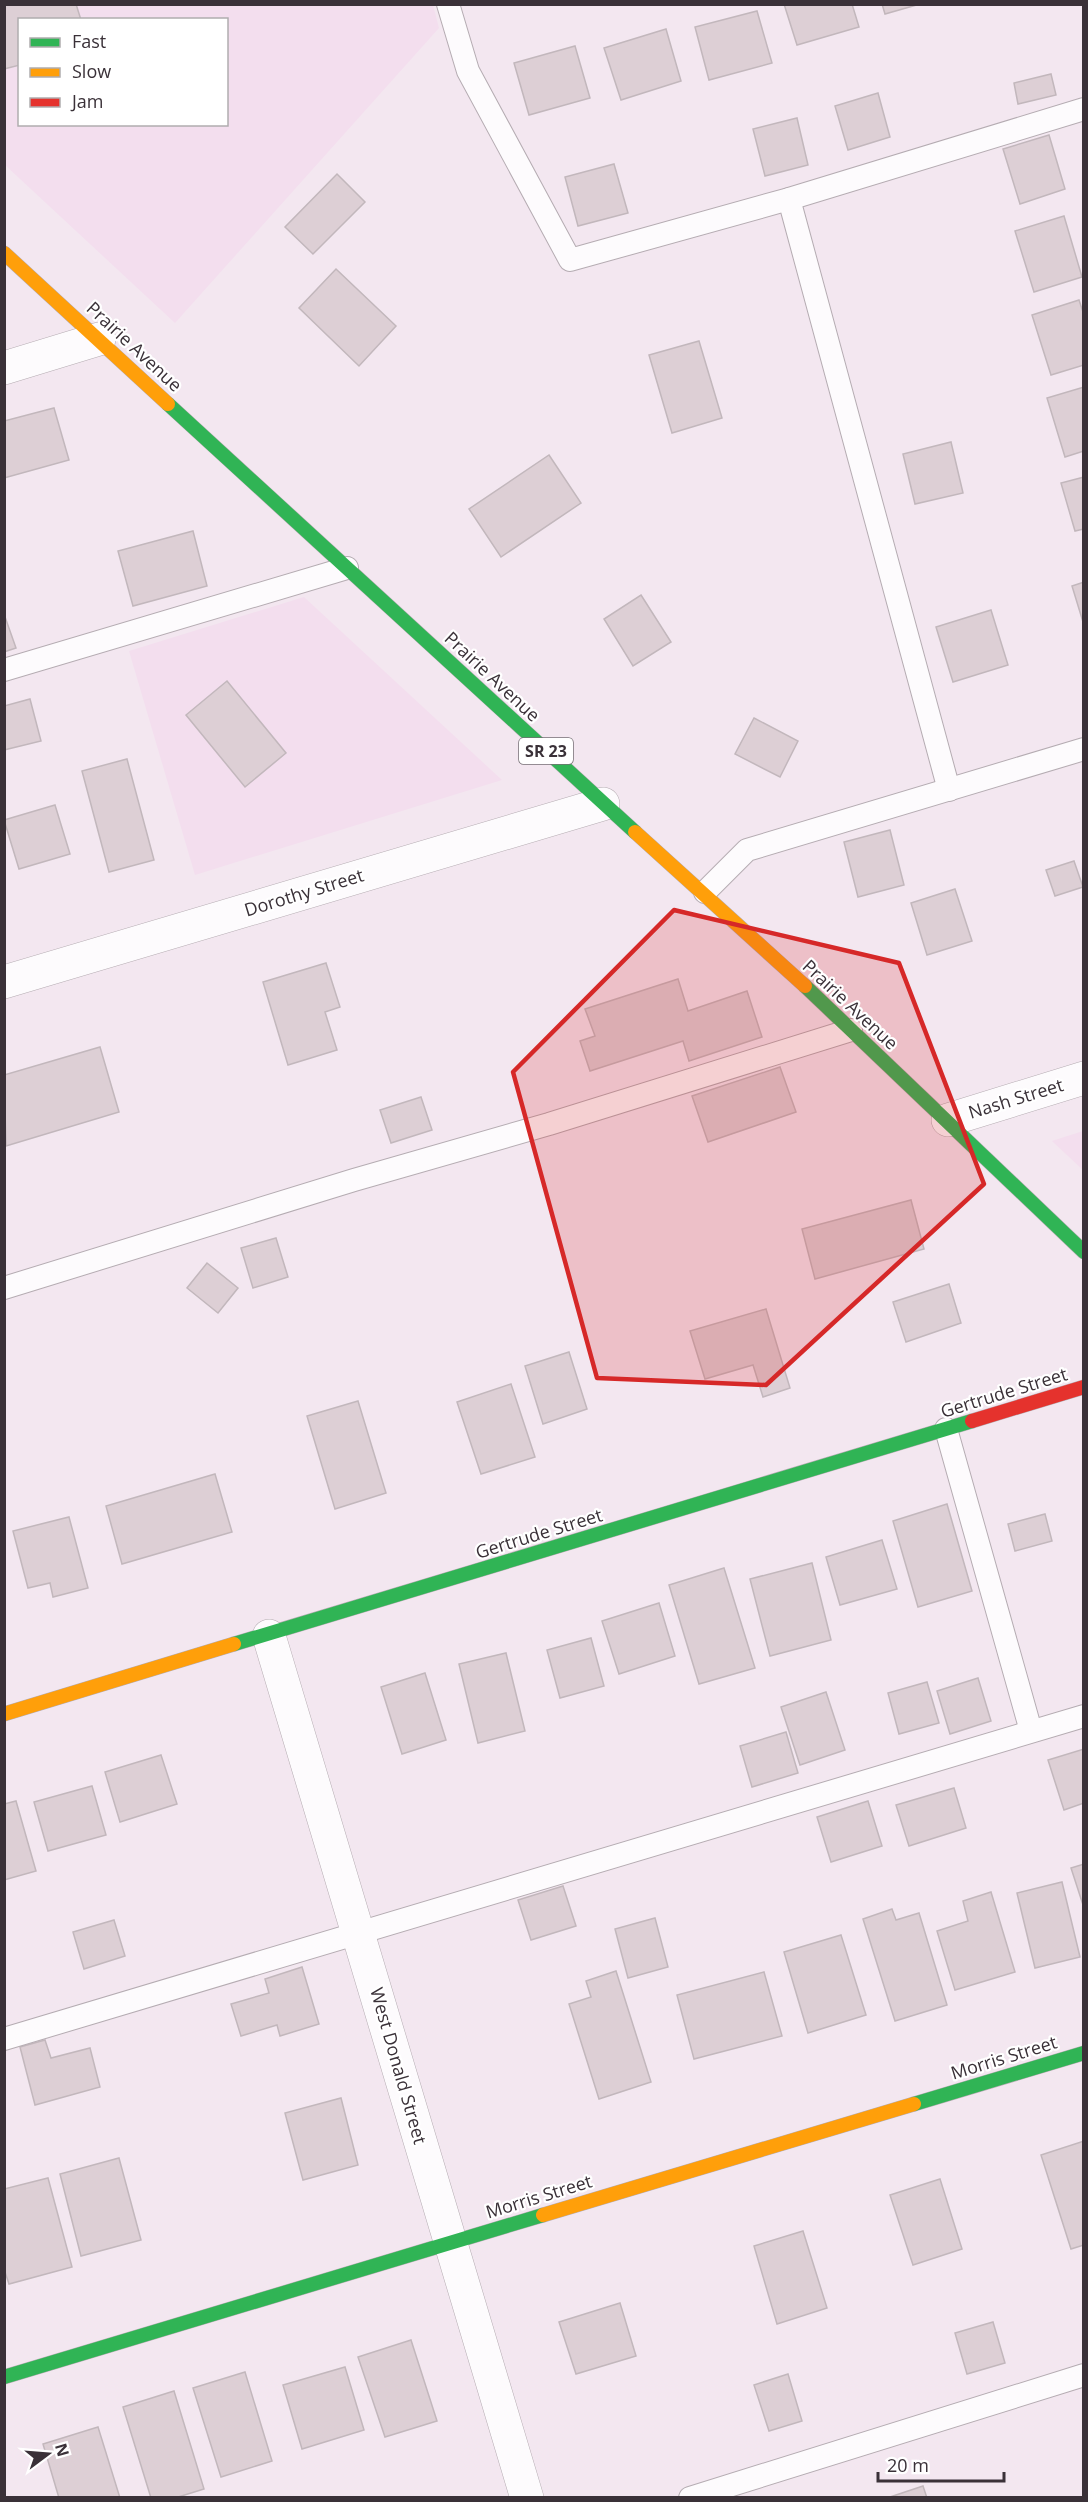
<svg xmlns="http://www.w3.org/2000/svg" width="1088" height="2502" font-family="'Open Sans',sans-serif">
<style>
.built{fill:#f3deee;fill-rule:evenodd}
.building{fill:#ddcfd5;stroke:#c2b7bc;stroke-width:1.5}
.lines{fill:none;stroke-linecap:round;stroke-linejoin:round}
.lane-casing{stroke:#b5acb2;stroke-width:24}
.street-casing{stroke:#b5acb2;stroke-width:34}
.fast-casing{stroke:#b5acb2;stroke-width:15}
.slow-casing{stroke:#b5acb2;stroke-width:15}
.jam-casing{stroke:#b5acb2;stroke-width:15}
.lane{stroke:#fdfbfd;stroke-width:22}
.street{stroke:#fdfbfd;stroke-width:33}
.fast{stroke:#30b455;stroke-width:14}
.slow{stroke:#ff9f0a;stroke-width:14}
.jam{stroke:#e5322d;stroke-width:14}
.marked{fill:#d62828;fill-opacity:0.2;stroke:#d62828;stroke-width:4.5;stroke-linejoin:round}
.labels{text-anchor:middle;stroke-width:4.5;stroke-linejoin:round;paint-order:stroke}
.shield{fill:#fff;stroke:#756f74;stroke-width:1.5}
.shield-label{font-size:16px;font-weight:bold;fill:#3a3138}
.street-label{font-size:18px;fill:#3a3138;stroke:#fff}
</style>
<rect width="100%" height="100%" fill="#f3e7f0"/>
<g class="built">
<path d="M4 5H433L439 28 175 323 5 165ZM20 20H226V124H20Z"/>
<polygon points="304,597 502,780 195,875 129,651"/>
<polygon points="1083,1131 1084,1131 1083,1170 1052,1141"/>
</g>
<g class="building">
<polygon points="4,4 76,4 81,20 20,20 20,65 4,69"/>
<polygon points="784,4 852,4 859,27 797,45"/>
<polygon points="882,4 920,4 885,14"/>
<polygon points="757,11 772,63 709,80 695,27"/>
<polygon points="666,29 681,81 621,100 604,48"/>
<polygon points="575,46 590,98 529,115 514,63"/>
<polygon points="1051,74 1056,95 1018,104 1014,83"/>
<polygon points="878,93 890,137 848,150 835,106"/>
<polygon points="797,118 808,165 765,176 753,129"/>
<polygon points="1049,135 1065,189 1020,204 1003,149"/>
<polygon points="614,164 628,213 578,226 565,177"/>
<polygon points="337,174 365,202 313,254 285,227"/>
<polygon points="1064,216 1082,277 1034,292 1015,231"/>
<polygon points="336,269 396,326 359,366 299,308"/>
<polygon points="1079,300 1084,315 1084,365 1051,375 1032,315"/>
<polygon points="699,341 722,418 672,433 649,355"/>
<polygon points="1084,387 1084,451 1065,457 1047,398"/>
<polygon points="54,408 69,460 4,478 4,421"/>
<polygon points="951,442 963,493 915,504 903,454"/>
<polygon points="549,455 581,503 501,557 469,509"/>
<polygon points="1084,477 1084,529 1075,531 1061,483"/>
<polygon points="193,531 207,586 133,606 118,551"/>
<polygon points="1084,582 1084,622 1083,622 1072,586"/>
<polygon points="641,595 671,642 633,666 604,619"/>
<polygon points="991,610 1008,665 953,682 936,627"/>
<polygon points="4,614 16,648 4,652"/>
<polygon points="227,681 286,753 245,787 186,715"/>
<polygon points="30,699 41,741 4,750 4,706"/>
<polygon points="754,718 798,741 780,777 735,754"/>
<polygon points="127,759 154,860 109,872 82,771"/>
<polygon points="55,805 70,854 19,869 4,820"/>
<polygon points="890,830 904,885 858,897 844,842"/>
<polygon points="1074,861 1083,887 1055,896 1046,870"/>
<polygon points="955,889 972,941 927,955 911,903"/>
<polygon points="326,963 340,1007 325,1012 337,1050 288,1065 263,982"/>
<polygon points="678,979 688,1011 747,991 762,1037 689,1061 683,1041 590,1071 580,1041 595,1036 585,1009"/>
<polygon points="100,1047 119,1112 6,1146 4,1075"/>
<polygon points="780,1067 796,1112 708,1142 692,1096"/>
<polygon points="421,1097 432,1130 391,1143 380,1110"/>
<polygon points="911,1200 924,1249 815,1279 802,1229"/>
<polygon points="276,1238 288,1277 253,1288 241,1248"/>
<polygon points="207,1263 238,1288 218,1313 187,1288"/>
<polygon points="949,1284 961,1323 906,1342 893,1302"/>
<polygon points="766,1309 790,1388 763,1397 753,1365 705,1379 690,1331"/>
<polygon points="569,1352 587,1409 543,1424 525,1366"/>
<polygon points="511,1384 535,1457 481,1474 457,1402"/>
<polygon points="358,1401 386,1493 335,1509 307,1416"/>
<polygon points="215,1474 232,1532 122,1564 106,1506"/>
<polygon points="947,1504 972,1591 918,1607 893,1521"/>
<polygon points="1045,1514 1052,1541 1015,1551 1008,1524"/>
<polygon points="69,1517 88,1588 53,1597 50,1583 28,1588 13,1531"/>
<polygon points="882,1540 897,1589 840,1605 826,1557"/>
<polygon points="812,1563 831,1640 770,1656 750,1579"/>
<polygon points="724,1568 755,1668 699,1684 669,1585"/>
<polygon points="659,1603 675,1656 619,1674 602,1621"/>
<polygon points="591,1638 604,1686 560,1698 547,1650"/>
<polygon points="506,1653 525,1731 478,1743 459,1664"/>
<polygon points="425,1673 446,1740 402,1754 381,1687"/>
<polygon points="978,1678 991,1721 950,1734 937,1691"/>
<polygon points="927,1682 939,1723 899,1734 888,1693"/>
<polygon points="826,1692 845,1750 800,1765 781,1707"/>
<polygon points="786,1732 798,1773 752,1787 740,1746"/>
<polygon points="1084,1749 1084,1803 1064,1810 1048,1760"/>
<polygon points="161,1755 177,1804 120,1822 105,1772"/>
<polygon points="92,1786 106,1835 48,1851 34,1802"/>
<polygon points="954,1788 966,1828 909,1846 896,1805"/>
<polygon points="16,1801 36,1871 4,1880 4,1804"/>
<polygon points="868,1801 882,1846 831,1862 817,1817"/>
<polygon points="1084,1864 1084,1908 1071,1868"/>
<polygon points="1062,1882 1080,1957 1035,1968 1017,1893"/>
<polygon points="563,1886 576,1926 531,1940 518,1900"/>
<polygon points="991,1892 1015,1972 955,1990 937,1931 968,1921 963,1901"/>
<polygon points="892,1909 896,1920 919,1913 947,2005 895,2021 863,1919"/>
<polygon points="655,1918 668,1967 628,1978 615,1929"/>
<polygon points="114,1920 125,1956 84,1969 73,1932"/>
<polygon points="841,1935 866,2015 808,2033 784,1952"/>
<polygon points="302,1967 319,2024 280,2036 277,2025 241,2036 231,2004 269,1993 265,1979"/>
<polygon points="616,1971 651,2082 599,2099 569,2004 591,1997 586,1981"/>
<polygon points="764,1972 782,2036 694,2059 677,1995"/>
<polygon points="45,2040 51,2058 90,2048 100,2087 35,2105 20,2047"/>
<polygon points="341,2098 358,2165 303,2180 285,2113"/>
<polygon points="1084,2141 1084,2245 1071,2249 1041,2155"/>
<polygon points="119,2158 141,2240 81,2256 60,2174"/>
<polygon points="48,2178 72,2267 9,2284 4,2269 4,2189"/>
<polygon points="940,2179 962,2249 913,2265 890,2195"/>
<polygon points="803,2231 827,2308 777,2324 754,2246"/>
<polygon points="620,2303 636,2356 576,2374 559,2322"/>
<polygon points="993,2322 1005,2363 967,2374 955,2333"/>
<polygon points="411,2340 437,2421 385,2437 358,2357"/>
<polygon points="345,2367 364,2430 302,2449 283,2385"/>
<polygon points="245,2372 272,2461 221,2477 193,2388"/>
<polygon points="788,2374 802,2421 769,2431 754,2385"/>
<polygon points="174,2391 204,2489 175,2498 151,2498 123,2407"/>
<polygon points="98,2427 120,2498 59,2498 43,2444"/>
<polygon points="923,2486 927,2498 887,2498"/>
</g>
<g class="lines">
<defs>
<g id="lane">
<polyline points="448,4 468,71 570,260 789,199 1084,109"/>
<polyline points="789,199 949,790"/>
<polyline points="4,670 347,568"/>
<polyline points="705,892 747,850 1084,749"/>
<polyline points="4,1288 354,1180 549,1124 851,1030"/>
<polyline points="946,1429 1031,1731"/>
<polyline points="4,2039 1084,1716"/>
<polyline points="690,2498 1084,2375"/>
</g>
<g id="street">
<polyline points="4,368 99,339"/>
<polyline points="4,982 603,804"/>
<polyline points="948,1120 1084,1078"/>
<polyline points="269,1636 527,2498"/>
</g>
<g id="fast">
<polyline points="168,404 635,832"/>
<polyline points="805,986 1084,1252"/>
<polyline points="234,1644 972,1421"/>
<polyline points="914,2104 1084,2053"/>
<polyline points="4,2377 543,2215"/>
</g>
<g id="slow">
<polyline points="4,253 168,404"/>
<polyline points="635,832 805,986"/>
<polyline points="4,1714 234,1644"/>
<polyline points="543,2215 914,2104"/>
</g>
<polyline id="jam" points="972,1421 1084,1387"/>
</defs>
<use href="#lane" class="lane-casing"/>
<use href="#street" class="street-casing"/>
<use href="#fast" class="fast-casing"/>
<use href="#slow" class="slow-casing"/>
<use href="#jam" class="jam-casing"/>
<use href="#lane" class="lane"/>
<use href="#street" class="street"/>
<use href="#fast" class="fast"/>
<use href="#slow" class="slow"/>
<use href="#jam" class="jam"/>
</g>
<path class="marked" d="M674 910 899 963 984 1184 766 1385 597 1378 513 1072Z"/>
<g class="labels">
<rect class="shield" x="519" y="738" width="54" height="26" rx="4.5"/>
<g class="shield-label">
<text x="546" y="757">SR 23</text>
</g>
<g class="street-label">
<text transform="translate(134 347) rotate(43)" y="6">Prairie Avenue</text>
<text transform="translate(492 677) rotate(43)" y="6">Prairie Avenue</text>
<text transform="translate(304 893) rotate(-17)" y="6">Dorothy Street</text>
<text transform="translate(850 1005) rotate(43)" y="6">Prairie Avenue</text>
<text transform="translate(1016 1099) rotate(-17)" y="6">Nash Street</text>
<text transform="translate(1004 1393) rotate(-17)" y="6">Gertrude Street</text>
<text transform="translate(539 1534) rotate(-17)" y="6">Gertrude Street</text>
<text transform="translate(1004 2058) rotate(-17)" y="6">Morris Street</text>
<text transform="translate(398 2066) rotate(74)" y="6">West Donald Street</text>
<text transform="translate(539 2197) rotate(-17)" y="6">Morris Street</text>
</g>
</g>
<rect width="1088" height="2502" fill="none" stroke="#3a3138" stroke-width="12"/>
<rect x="18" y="18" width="210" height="108" fill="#ffffff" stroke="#b0adaf" stroke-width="1.5"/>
<rect x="30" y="38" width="30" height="9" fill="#30b455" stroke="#b0adaf" stroke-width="1.5"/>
<text x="72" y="48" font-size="18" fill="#3a3138">Fast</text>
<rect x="30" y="68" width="30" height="9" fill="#ff9f0a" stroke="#b0adaf" stroke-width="1.5"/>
<text x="72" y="78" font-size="18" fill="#3a3138">Slow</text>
<rect x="30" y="98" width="30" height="9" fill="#e5322d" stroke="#b0adaf" stroke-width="1.5"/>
<text x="72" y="108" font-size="18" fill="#3a3138">Jam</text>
<g transform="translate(48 2454) rotate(74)" stroke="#ffffff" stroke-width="4.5" paint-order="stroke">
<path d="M0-4.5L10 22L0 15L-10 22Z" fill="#3a3138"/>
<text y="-9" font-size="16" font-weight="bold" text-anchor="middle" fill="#3a3138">N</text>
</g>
<path d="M878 2472v9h126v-9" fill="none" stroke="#3a3138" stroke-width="3"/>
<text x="887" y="2472" font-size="18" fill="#3a3138" stroke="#ffffff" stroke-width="4.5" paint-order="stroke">20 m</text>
</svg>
